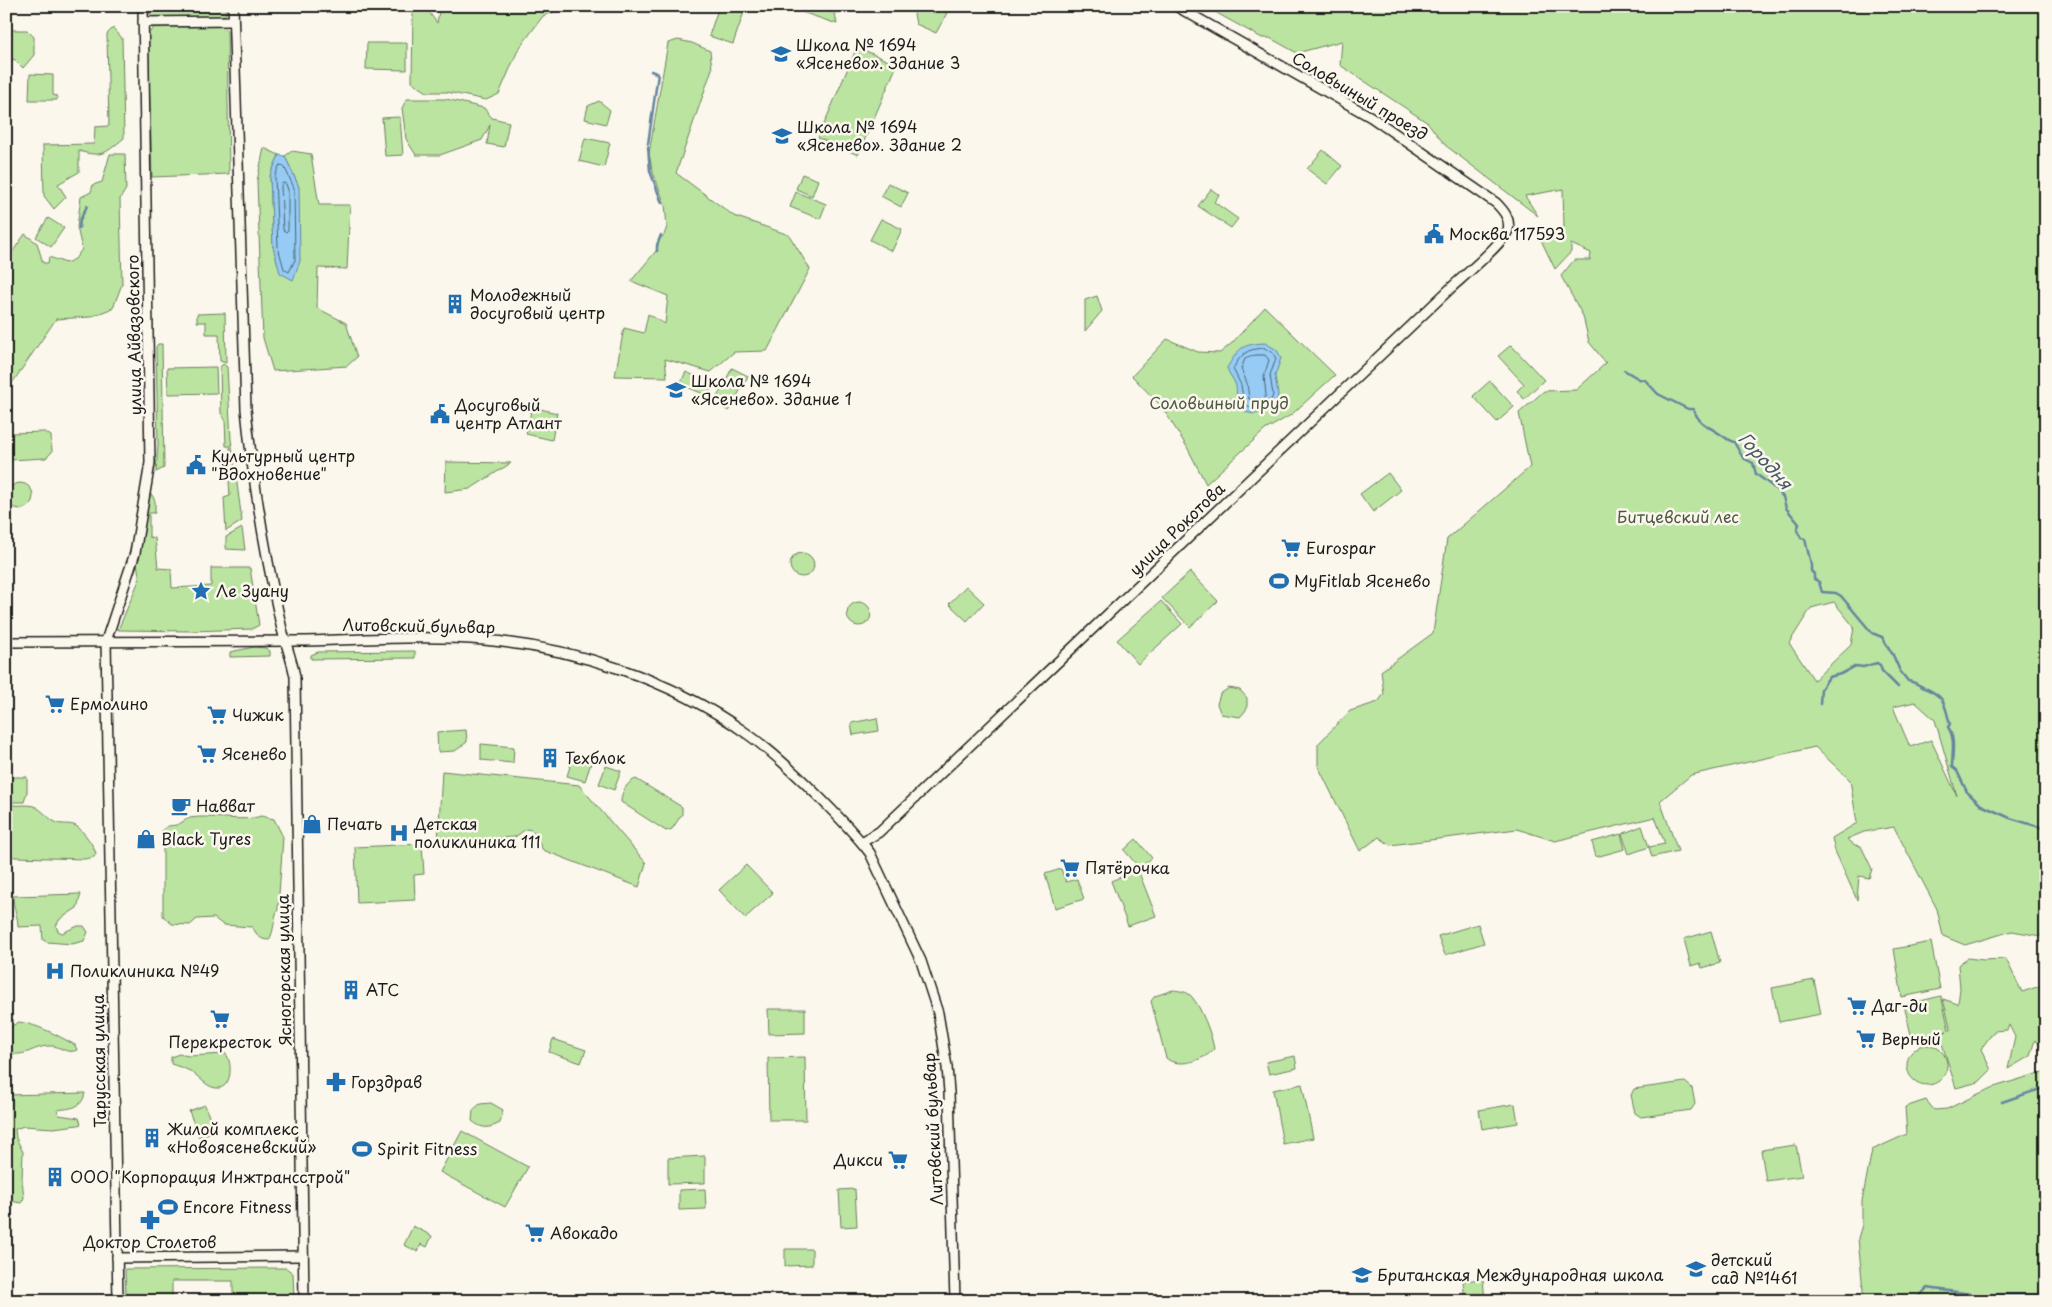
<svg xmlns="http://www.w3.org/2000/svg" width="2052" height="1307" font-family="'Playpen Sans',sans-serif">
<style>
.green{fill:#bbe4a1;stroke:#6c805e;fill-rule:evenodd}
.water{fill:#95cbf4;stroke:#65859e}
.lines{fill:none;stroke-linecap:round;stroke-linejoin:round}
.shore{stroke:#4c6272;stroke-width:1}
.stream{stroke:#65859e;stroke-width:2.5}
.secondary-casing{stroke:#1c1c1c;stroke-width:12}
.secondary{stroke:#fbf7ec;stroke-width:9}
.labels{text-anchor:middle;stroke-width:5;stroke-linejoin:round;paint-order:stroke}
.poi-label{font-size:16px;fill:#1c1c1c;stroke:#fbf7ec;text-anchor:start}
.street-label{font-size:16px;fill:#1c1c1c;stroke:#fbf7ec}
.park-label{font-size:16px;fill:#4c5844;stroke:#fbf7ec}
.water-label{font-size:18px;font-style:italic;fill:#465968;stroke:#fbf7ec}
</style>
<rect width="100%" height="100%" fill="#fbf7ec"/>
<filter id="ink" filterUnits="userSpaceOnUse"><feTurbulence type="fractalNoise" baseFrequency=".02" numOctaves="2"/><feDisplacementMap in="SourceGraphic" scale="10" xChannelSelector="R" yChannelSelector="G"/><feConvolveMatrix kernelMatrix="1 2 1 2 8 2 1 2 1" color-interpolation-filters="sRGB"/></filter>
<g filter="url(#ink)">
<g class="green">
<polygon points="148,6 226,6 226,13 222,17 155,18 151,17"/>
<polygon points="440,6 562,6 562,9 543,16 518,50 499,94 486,100 447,92 427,92 412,82 413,11 426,8 437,23"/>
<polygon points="719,6 746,6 733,44 709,36"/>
<polygon points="784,6 813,6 835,14 837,24"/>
<polygon points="918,6 933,6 947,13 936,33 916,24 914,14"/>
<path d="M1204 6H2046V937L2012 931 1965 945 1943 936 1937 909 1894 827 1864 832 1847 839 1855 845 1861 846 1872 869 1869 878 1859 876 1857 900 1835 851 1832 838 1857 823 1850 780 1815 747 1691 775 1660 801 1678 851 1652 857 1649 847 1629 854 1622 834 1642 826 1649 847 1665 844 1655 817 1555 841 1517 829 1390 845 1379 837 1360 851 1318 766V744L1350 711 1378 702 1384 694 1381 671 1433 633 1447 539 1530 467 1519 413 1544 391 1576 390 1606 363 1589 342 1583 316 1561 276 1574 260H1590L1591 253 1571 244V252L1555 269 1540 238 1564 227 1563 189 1525 196 1538 216 1445 145 1428 123 1340 65 1342 41 1297 53 1270 38H1262ZM1834 602 1854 627 1851 645 1814 680 1789 643 1811 608ZM1915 702 1935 720 1957 796 1931 740 1910 747 1893 707Z"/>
<polygon points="222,26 227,31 229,174 152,177 148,33 155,27"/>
<path d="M113 28 122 38 124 138C106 153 102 158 79 151V172L58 184 66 197 54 209 44 196 43 145 94 144 95 127 109 126 107 34Z"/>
<polygon points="6,30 27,30 34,37 34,55 23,68 14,59 6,63"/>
<polygon points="678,40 692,43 710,51 712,69 676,173 734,216 789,235 810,269 767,351 734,352 711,372 665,359 667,377 615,376 624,328 644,333 648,314 665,324 668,296 631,281 656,251 660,239 664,235 667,227 665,205 652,170 649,153 668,43"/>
<polygon points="367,43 407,43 407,70 366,69"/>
<polygon points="857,47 897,65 858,155 818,138"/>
<polygon points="30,74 53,75 53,95 57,96 57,100 29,100"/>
<polygon points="407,99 446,99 484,108 492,118 509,122 504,147 487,144 490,125 482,140 440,155 416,155 406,139 402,108"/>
<polygon points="599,101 610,110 606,124 585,119 588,106"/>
<polygon points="400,117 403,155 385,156 382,118"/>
<polygon points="585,138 610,143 604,167 579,161"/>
<polygon points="264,148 279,155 270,176 273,247 299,187 285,156 292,151 311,154 319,205 350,205 347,269 318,268 317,308 346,323 357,357 347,366 273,371 263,338 257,181"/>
<polygon points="1323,150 1342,166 1327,184 1307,169"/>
<polygon points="110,154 125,154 126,189 120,199 122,284 113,308 90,317 56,319 6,392 6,261 25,234 37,243 43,263 48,263 49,257 66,263 75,259 82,249 77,227 81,197 91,192 93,185 102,182"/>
<polygon points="802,174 818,180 812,196 796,189"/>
<polygon points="888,183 908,193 901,207 881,196"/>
<polygon points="1211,189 1219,195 1214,202 1238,219 1231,228 1198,206"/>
<polygon points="796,192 826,204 820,219 790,207"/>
<polygon points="48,218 64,228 51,247 36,237"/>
<polygon points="881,219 902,229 892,251 870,240"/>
<polygon points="1097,296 1102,311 1085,331 1085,300"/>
<polygon points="1265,307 1335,375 1291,415 1265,430 1206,484 1187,447 1162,407 1132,376 1167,339 1198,352 1220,353 1232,343"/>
<polygon points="225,313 226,363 220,361 219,334 206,334 206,322 197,322 197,314"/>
<polygon points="158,344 162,344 164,468 156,472 158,445 156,347"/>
<polygon points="1511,345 1544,380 1524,399 1517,391 1524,384 1498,356"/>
<polygon points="223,364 227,367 231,439 242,521 226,531 224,498 230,496 228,467 231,466 230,446 226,446 225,420 221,413 220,367"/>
<polygon points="216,367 217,393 168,394 167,368"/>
<polygon points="732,368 748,376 729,411 714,403"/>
<polygon points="686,372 713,384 708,396 680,384"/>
<polygon points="1490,381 1514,407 1497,422 1473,396"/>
<polygon points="532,407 557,413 552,440 526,434"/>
<polygon points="45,432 51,436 52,452 46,458 10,460 6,456 6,436 9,433"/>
<polygon points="446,462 511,463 470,489 445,492"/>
<polygon points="1388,473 1401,490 1373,512 1360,494"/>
<circle cx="20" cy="496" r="13"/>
<path d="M149 494 152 495 155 501V513H149V537L155 538 158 568 171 569 172 588 211 586V568H250L259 625 252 629 191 631 118 630 140 578C132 555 144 518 149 494Z"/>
<polygon points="242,528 245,550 226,549 226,537"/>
<circle cx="802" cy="565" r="12"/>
<polygon points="1190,572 1218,601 1190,627 1162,598"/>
<polygon points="966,586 984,603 967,621 949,604"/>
<polygon points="1161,601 1182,624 1138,664 1117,640"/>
<circle cx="859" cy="614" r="12"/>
<polygon points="254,647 266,648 270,651 270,656 230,657 230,652"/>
<polygon points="415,651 415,658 311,659 311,655 318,652"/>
<polygon points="1229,688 1240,690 1247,698 1247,709 1240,717 1221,714 1217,704 1220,694"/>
<polygon points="877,718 879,731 853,735 851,723"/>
<polygon points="466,730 467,742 455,751 438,752 437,732"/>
<polygon points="481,744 514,747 513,763 481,760"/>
<polygon points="573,757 591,763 585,781 567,776"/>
<polygon points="606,766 621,771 614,790 599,784"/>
<polygon points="442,771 579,785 646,863 639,887 543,850 532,830 526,829 515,837 438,842"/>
<polygon points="9,777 27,777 27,792 24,802 12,802 9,792"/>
<path d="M636 779 682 807V814L672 829 666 831 621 802C621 792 627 782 636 779Z"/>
<path d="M6 795 13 805C22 806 32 803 39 809 47 815 48 818 57 823 64 825 70 823 76 826 82 829 95 847 96 854L94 857 85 859 15 857 6 853Z"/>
<path d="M261 816 274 819 283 837 278 909C273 919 275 930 269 940 259 940 257 934 252 927L223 925 214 918 197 919 190 925 172 924 163 916V847L165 843 162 830C168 825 169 826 176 825 181 824 185 819 190 818 211 814 244 823 261 816Z"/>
<polygon points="1621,834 1625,849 1596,857 1592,842"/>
<polygon points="1136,839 1152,858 1143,865 1137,865 1124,850"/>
<polygon points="422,844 424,874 414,875 415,900 357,903 355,847"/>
<polygon points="746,865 773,893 745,918 719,890"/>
<polygon points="1061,869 1066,882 1077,879 1084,899 1055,908 1045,874"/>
<polygon points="1138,870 1156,916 1128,926 1111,881"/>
<path d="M81 894 77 908 60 919 56 926 58 931 62 933 78 926H84L88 932 84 941 72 944 47 942 43 940 42 926 18 927C18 915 13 909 13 896Z"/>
<polygon points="1478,924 1484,943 1445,955 1438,936"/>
<polygon points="1711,931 1720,963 1702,968 1700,963 1691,966 1684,939"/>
<polygon points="1931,942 1940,989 1902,997 1894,949"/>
<polygon points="1967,958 1984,960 2006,959 2022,992 2043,985 2046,988 2046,1050 2035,1040 2030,1056 2008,1069 2015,1037 2009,1025 2007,1030 1994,1031 1981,1049 1991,1070 1979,1082 1956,1088 1939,1034 1947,1031 1912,1039 1904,1005 1941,996 1949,1030 1951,1030 1943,999 1958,1004 1960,988 1958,965"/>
<polygon points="1814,980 1821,1014 1779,1022 1772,988"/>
<path d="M1173 990C1180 991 1187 991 1192 997 1201 1007 1212 1035 1214 1049 1205 1060 1178 1069 1166 1058L1151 1001 1155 996Z"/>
<polygon points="768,1009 805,1009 805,1033 769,1034"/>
<path d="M19 1022C39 1025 57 1035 75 1045L77 1050C66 1055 60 1045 50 1046 32 1046 26 1059 6 1052L8 1028Z"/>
<polygon points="553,1039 586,1050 581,1063 549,1052"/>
<circle cx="1927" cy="1065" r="20"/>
<path d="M179 1054 188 1056 226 1054C233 1063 232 1090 216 1088 206 1087 198 1075 190 1071 184 1068 177 1066 171 1064V1057Z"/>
<polygon points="1295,1056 1297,1068 1269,1074 1266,1062"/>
<polygon points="805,1057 806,1120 769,1120 768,1058"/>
<polygon points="2046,1071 2046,1301 1864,1301 1858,1238 1862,1225 1862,1201 1872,1150 1907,1134 1905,1107 1926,1100 1934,1110 1947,1109 1991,1088"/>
<polygon points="1685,1082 1692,1088 1695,1104 1691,1110 1641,1117 1635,1113 1631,1095 1634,1089"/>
<polygon points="1302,1084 1313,1138 1283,1144 1273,1090"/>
<path d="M85 1093C82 1109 70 1108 57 1110L59 1115 79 1118 81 1124 78 1125 53 1128 24 1126 15 1129 16 1138 23 1152 22 1179 24 1198 21 1203 10 1201 7 1197 9 1183 6 1157V1095Z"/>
<path d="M491 1103 503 1110 500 1123C488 1129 482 1129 472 1121L473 1110 480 1104Z"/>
<polygon points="1515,1104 1518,1123 1482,1129 1479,1110"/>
<polygon points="205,1105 214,1131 199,1137 189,1111"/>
<polygon points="462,1131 528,1167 505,1207 440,1172"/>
<polygon points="1796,1145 1802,1176 1766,1181 1761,1150"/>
<polygon points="705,1156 705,1183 668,1184 668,1158"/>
<polygon points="705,1189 706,1209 679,1210 679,1190"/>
<polygon points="855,1189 857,1226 841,1227 839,1190"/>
<polygon points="413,1226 432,1236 427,1247 421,1244 418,1252 404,1245"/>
<polygon points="785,1249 812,1249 812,1265 785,1266"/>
<polygon points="286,1268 293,1273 294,1301 233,1301 233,1281 172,1281 172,1301 126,1301 125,1269"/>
<polygon points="1483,1279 1485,1301 1465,1301 1463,1281"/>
</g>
<g class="water">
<polygon points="279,155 285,156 299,187 300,261 293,280 280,273 273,247 270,176"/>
<path d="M1265 343 1277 350 1281 358 1275 376 1278 395 1275 408C1265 413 1246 419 1239 405 1236 399 1237 392 1236 386 1234 379 1229 375 1227 368 1238 349 1241 344 1265 343Z"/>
</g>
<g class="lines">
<g class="shore">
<polygon points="280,165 284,166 294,188 295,260 289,272 284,269 278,247 275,177"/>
<polygon points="283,183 286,184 288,190 288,230 286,232 283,230 281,186"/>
<path d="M1264 348 1273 353 1276 359 1270 375 1273 395 1269 405C1260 409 1251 410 1244 403L1241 385 1233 369C1241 354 1246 349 1264 348Z"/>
<polygon points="1256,355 1265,355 1269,360 1264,376 1266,395 1262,402 1254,402 1249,399 1247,383 1241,369 1245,359"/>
</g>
<g class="stream">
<polyline points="648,144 658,74 651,71"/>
<polyline points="648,147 650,171 662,203"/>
<polyline points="79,228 80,220 87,206"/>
<polyline points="657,251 657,245 661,235"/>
<path d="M1624 370 1639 379 1645 380 1658 394 1688 409H1693C1701 426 1705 424 1720 434 1725 437 1728 441 1734 442L1743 458 1753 463 1756 474 1776 489 1783 497 1786 508 1799 524 1797 530 1801 538 1805 539 1811 564V571L1814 574V579L1819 582 1822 592 1836 593 1841 596 1872 633 1882 637 1893 655 1900 671 1908 681C1915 682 1920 686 1927 689 1946 698 1944 704 1950 724L1948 727C1956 739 1952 754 1952 767L1957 771 1967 792 1981 805 2010 818 2046 829"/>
<polyline points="1820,704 1821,689 1829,677 1841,674 1856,666 1863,667 1877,663 1880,665 1882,671 1898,687"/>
<polyline points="2002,1102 2046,1087"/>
<polyline points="1915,1301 1927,1288 1979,1295 2046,1295"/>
</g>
<defs>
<g id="secondary">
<path d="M233 6 246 409C253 482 265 553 281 625 285 643 292 659 295 677L304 1301"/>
<polyline points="143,22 233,21"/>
<path d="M6 642C105 641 203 642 301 641 362 640 423 635 484 640 575 648 671 679 746 733 772 751 794 772 816 794 835 813 854 832 870 853L921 961 938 1013 947 1067 949 1092 955 1301"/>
<path d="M862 842 879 832 1453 286C1464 276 1504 242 1508 230 1511 219 1503 210 1496 203L1371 117 1176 6"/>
<polyline points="117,1258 303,1256"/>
<polyline points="118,1301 106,641 135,553 150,463 143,6"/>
</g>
</defs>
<use href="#secondary" class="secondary-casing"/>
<use href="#secondary" class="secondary"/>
</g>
</g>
<defs>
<symbol id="school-bare" viewBox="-9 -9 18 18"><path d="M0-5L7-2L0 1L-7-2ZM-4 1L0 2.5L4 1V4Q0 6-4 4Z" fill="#1f6fb2" stroke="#fbf7ec" stroke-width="2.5" paint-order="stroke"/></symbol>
<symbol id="civic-bare" viewBox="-9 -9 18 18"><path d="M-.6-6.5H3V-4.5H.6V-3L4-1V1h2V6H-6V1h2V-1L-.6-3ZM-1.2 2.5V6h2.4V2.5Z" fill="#1f6fb2" stroke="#fbf7ec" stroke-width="2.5" paint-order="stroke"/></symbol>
<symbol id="building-bare" viewBox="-9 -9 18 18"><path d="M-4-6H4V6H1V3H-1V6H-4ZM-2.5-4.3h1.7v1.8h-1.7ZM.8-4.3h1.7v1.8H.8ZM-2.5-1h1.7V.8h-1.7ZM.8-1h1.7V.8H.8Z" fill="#1f6fb2" stroke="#fbf7ec" stroke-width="2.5" paint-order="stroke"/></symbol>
<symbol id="supermarket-bare" viewBox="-9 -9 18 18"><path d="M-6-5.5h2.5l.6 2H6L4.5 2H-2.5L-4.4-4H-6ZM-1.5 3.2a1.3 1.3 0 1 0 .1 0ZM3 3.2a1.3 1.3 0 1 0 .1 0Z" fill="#1f6fb2" stroke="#fbf7ec" stroke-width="2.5" paint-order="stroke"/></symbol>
<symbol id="stadium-bare" viewBox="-9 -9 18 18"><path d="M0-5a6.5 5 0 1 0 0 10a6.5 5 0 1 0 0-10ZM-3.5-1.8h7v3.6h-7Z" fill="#1f6fb2" stroke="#fbf7ec" stroke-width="2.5" paint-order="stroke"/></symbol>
<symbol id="sight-bare" viewBox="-9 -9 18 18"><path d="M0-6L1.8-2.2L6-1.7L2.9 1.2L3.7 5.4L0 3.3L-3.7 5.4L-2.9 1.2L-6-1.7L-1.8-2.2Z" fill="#1f6fb2" stroke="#fbf7ec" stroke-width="2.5" paint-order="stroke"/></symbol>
<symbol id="cafe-bare" viewBox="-9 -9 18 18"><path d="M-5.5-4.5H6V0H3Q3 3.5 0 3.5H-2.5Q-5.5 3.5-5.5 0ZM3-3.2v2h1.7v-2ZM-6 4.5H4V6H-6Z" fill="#1f6fb2" stroke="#fbf7ec" stroke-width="2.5" paint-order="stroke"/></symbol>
<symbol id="shop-bare" viewBox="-9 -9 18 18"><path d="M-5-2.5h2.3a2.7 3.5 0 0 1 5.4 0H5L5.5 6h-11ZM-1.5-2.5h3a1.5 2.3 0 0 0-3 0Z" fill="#1f6fb2" stroke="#fbf7ec" stroke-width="2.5" paint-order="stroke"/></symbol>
<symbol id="hospital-bare" viewBox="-9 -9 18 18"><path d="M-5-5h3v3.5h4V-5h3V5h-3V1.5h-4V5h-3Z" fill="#1f6fb2" stroke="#fbf7ec" stroke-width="2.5" paint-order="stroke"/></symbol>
<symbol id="pharmacy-bare" viewBox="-9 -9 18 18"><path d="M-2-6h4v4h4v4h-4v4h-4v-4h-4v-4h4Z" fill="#1f6fb2" stroke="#fbf7ec" stroke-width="2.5" paint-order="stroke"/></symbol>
</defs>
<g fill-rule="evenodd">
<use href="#school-bare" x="767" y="40" width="28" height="28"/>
<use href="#school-bare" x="768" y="122" width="28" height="28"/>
<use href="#civic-bare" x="1420" y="220" width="28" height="28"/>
<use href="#building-bare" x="441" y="290" width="28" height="28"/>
<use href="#school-bare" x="662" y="376" width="28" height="28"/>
<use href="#civic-bare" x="426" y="400" width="28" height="28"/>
<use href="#civic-bare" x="182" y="451" width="28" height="28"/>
<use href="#supermarket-bare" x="1277" y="534" width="28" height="28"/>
<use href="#stadium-bare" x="1265" y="567" width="28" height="28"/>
<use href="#sight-bare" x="187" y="577" width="28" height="28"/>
<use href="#supermarket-bare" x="41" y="690" width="28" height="28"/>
<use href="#supermarket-bare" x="203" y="701" width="28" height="28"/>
<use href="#supermarket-bare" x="193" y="740" width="28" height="28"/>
<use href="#building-bare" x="536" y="744" width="28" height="28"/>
<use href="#cafe-bare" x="167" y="792" width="28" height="28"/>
<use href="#shop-bare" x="298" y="810" width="28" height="28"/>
<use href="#hospital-bare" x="385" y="819" width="28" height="28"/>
<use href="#shop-bare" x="132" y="825" width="28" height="28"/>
<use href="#supermarket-bare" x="1056" y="854" width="28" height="28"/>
<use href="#hospital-bare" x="41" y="957" width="28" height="28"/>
<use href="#building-bare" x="337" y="976" width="28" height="28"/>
<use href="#supermarket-bare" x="1843" y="992" width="28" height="28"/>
<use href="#supermarket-bare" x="206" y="1005" width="28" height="28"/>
<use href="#supermarket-bare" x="1852" y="1025" width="28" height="28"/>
<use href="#pharmacy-bare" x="322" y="1068" width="28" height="28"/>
<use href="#building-bare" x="138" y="1124" width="28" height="28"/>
<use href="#stadium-bare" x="348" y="1135" width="28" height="28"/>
<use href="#supermarket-bare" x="884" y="1146" width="28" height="28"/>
<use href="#building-bare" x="41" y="1163" width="28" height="28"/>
<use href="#stadium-bare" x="154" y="1193" width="28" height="28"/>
<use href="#pharmacy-bare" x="136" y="1206" width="28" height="28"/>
<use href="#supermarket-bare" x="521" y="1219" width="28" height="28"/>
<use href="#school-bare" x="1682" y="1255" width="28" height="28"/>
<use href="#school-bare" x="1348" y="1261" width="28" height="28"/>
</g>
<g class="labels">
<g class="poi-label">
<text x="796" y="51">Школа № 1694<tspan x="796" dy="18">«Ясенево». Здание 3</tspan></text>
<text x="797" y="133">Школа № 1694<tspan x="797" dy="18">«Ясенево». Здание 2</tspan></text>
<text x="1449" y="240">Москва 117593</text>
<text x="470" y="301">Молодежный<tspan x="470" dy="18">досуговый центр</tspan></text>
<text x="691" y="387">Школа № 1694<tspan x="691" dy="18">«Ясенево». Здание 1</tspan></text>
<text x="455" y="411">Досуговый<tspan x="455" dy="18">центр Атлант</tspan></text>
<text x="211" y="462">Культурный центр<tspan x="211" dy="18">"Вдохновение"</tspan></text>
<text x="1306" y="554">Eurospar</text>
<text x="1294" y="587">MyFitlab Ясенево</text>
<text x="216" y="597">Ле Зуану</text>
<text x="70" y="710">Ермолино</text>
<text x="232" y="721">Чижик</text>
<text x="222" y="760">Ясенево</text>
<text x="565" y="764">Техблок</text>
<text x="196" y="812">Навват</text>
<text x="327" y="830">Печать</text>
<text x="414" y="830">Детская<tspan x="414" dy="18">поликлиника 111</tspan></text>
<text x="161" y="845">Black Tyres</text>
<text x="1085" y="874">Пятёрочка</text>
<text x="70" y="977">Поликлиника №49</text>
<text x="366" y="996">АТС</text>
<text x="1872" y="1012">Даг-ди</text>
<text x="1881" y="1045">Верный</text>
<text x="220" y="1048" text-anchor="middle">Перекресток</text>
<text x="351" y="1088">Горздрав</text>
<text x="167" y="1135">Жилой комплекс<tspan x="167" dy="18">«Новоясеневский»</tspan></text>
<text x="377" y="1155">Spirit Fitness</text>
<text x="883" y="1166" text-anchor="end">Дикси</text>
<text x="70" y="1183">ООО "Корпорация Инжтрансстрой"</text>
<text x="183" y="1213">Encore Fitness</text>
<text x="550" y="1239">Авокадо</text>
<text x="150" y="1248" text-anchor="middle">Доктор Столетов</text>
<text x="1711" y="1266">детский<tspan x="1711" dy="18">сад №1461</tspan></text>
<text x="1377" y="1281">Британская Международная школа</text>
</g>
<g class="street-label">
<text transform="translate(1360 96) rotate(31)" y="6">Соловьиный проезд</text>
<text transform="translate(134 335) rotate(-91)" y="6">улица Айвазовского</text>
<text transform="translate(1177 529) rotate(-44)" y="6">улица Рокотова</text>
<text transform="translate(419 626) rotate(1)" y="6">Литовский бульвар</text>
<text transform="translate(284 970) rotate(-91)" y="6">Ясногорская улица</text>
<text transform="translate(99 1061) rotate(-91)" y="6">Тарусская улица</text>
<text transform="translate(933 1129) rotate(-93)" y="6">Литовский бульвар</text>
</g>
<g class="park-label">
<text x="1219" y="409">Соловьиный пруд</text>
<text x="1678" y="523">Битцевский лес</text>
</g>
<g class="water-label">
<text transform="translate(1765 461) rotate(48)" y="6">Городня</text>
</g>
</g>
<rect width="2052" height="1307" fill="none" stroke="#fbf7ec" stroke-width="25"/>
<rect x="12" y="12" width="2027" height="1282" fill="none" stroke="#1c1c1c" stroke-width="2" filter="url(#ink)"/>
</svg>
